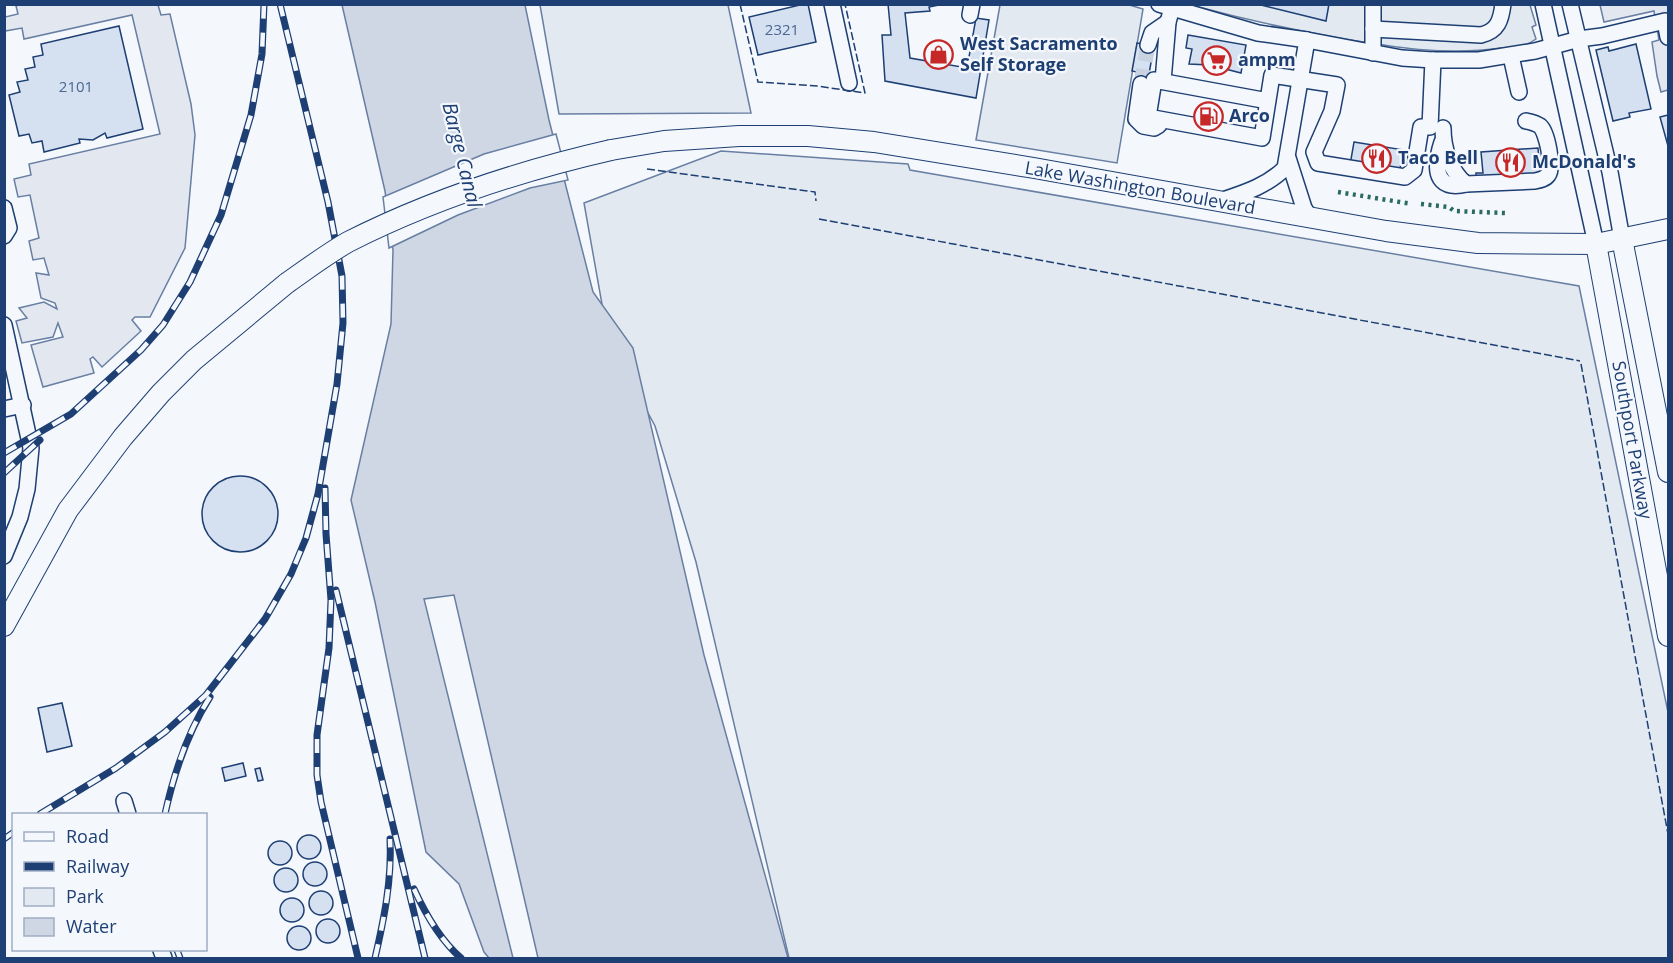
<svg xmlns="http://www.w3.org/2000/svg" width="1673" height="963" font-family="'Open Sans',sans-serif">
<style>
.green{fill:#e3e9f0;stroke:#687fa3;stroke-width:1.5}
.parking{fill:#e3e8f0;stroke:#687fa3;stroke-width:1.5}
.water{fill:#cfd7e4;stroke:#687fa3;stroke-width:1.5}
.pier{fill:#f4f7fb;stroke:#687fa3;stroke-width:1.5}
.building{fill:#d5e0f0;stroke:#1d3f73;stroke-width:1.5}
.lines{fill:none;stroke-linecap:round;stroke-linejoin:round}
.minor-tunnel{stroke:#c9d2e0;stroke-width:15;stroke-dasharray:15 8;stroke-linecap:butt}
.minor-casing{stroke:#1d3f73;stroke-width:18}
.major-casing{stroke:#1d3f73;stroke-width:22}
.minor{stroke:#f4f7fb;stroke-width:15}
.major{stroke:#f4f7fb;stroke-width:20}
.rail-casing{stroke:#1d3f73;stroke-width:7}
.rail{stroke:#f4f7fb;stroke-width:4.5;stroke-dasharray:14;stroke-linecap:butt}
.major-bridge-casing{stroke:#1d3f73;stroke-width:22;stroke-linecap:butt}
.major-bridge{stroke:#f4f7fb;stroke-width:20}
.hedge{stroke:#2c6c60;stroke-width:4.5;stroke-dasharray:3 4.5;stroke-linecap:butt}
.fence{stroke:#1d3f73;stroke-width:1.5;stroke-dasharray:8 3;stroke-linecap:butt}
.labels{text-anchor:middle;stroke-width:4.5;stroke-linejoin:round;paint-order:stroke}
.number-label{font-size:15px;fill:#4b6792}
.poi-label{font-size:18px;font-weight:bold;fill:#1d3f73;stroke:#f4f7fb;text-anchor:start}
.street-label{font-size:18px;fill:#1d3f73;stroke:#f4f7fb}
.water-label{font-size:20px;font-style:italic;fill:#1d3f73;stroke:#f4f7fb}
</style>
<rect width="100%" height="100%" fill="#f4f7fb"/>
<g class="green">
<polygon points="1126,4 1143,9 1117,163 976,140 1000,5"/>
<polygon points="540,5 728,5 751,113 559,114"/>
<path d="M1191 5H1530L1536 25 1532 27 1536 39C1526 47 1513 47 1501 48 1446 56 1392 47 1338 38 1288 29 1239 18 1191 5Z"/>
<polygon points="721,151 908,164 910,170 1579,286 1668,712 1668,958 789,958 696,562 655,426 608,338 584,203"/>
</g>
<g class="parking">
<polygon points="21,4 158,5 161,15 170,14 191,104 195,135 185,248 150,317 135,317 132,320 141,331 102,367 93,357 90,359 94,373 43,387 31,345 63,337 58,323 53,337 22,343 16,321 27,318 19,308 44,302 57,309 55,303 41,298 36,273 49,275 44,258 33,260 29,241 39,238 30,195 18,197 14,179 31,175 29,164 160,134 132,15 24,39 22,28 5,31 5,17 18,14 16,6"/>
<polygon points="1600,5 1668,5 1668,90 1661,92 1657,76 1652,42 1659,40 1654,11 1604,22"/>
</g>
<polygon class="water" points="342,5 525,5 549,120 593,292 633,348 704,655 788,958 538,958 454,595 424,599 513,958 489,958 484,952 459,884 426,852 375,602 351,500 391,324 393,250 385,191"/>
<polygon class="pier" points="556,134 568,180 530,188 458,215 389,248 383,197 484,154"/>
<g class="building">
<polygon points="804,4 808,4 816,42 758,55 749,17"/>
<polygon points="888,4 944,4 929,7 930,11 905,13 910,58 967,68 976,18 989,20 976,98 885,81 882,35 891,35"/>
<polygon points="1257,4 1329,4 1326,21"/>
<polygon points="119,26 143,129 107,138 105,133 93,140 79,139 80,143 44,152 42,141 32,143 29,134 19,136 9,95 20,92 17,82 28,80 25,69 35,67 33,57 43,55 41,44"/>
<polygon points="1188,35 1246,45 1241,73 1210,65 1189,64 1192,49 1186,48"/>
<polygon points="1137,43 1154,46 1147,85 1135,83 1137,72 1132,71"/>
<polygon points="1636,44 1651,109 1629,113 1630,117 1613,121 1596,50 1608,47 1609,51"/>
<polygon points="1668,115 1668,146 1660,117"/>
<polygon points="1354,142 1404,150 1399,173 1350,165"/>
<polygon points="1538,148 1540,173 1476,183 1476,173 1483,173 1481,152"/>
<circle cx="240" cy="514" r="38"/>
<polygon points="62,703 72,746 47,752 38,708"/>
<polygon points="243,763 246,776 225,781 222,768"/>
<polygon points="260,768 263,780 258,781 255,769"/>
<circle cx="309" cy="847" r="12"/>
<circle cx="280" cy="853" r="12"/>
<circle cx="315" cy="874" r="12"/>
<circle cx="286" cy="880" r="12"/>
<circle cx="321" cy="903" r="12"/>
<circle cx="292" cy="910" r="12"/>
<circle cx="328" cy="931" r="12"/>
<circle cx="299" cy="938" r="12"/>
</g>
<g class="lines">
<polyline class="minor-tunnel" points="1141,84 1148,45"/>
<defs>
<g id="minor">
<polyline points="832,4 849,83"/>
<polyline points="1159,4 1258,33 1307,40"/>
<polyline points="1543,4 1596,244"/>
<polyline points="1570,4 1610,172 1622,239"/>
<polyline points="970,15 972,4"/>
<path d="M1373 29 1481 35C1498 31 1501 20 1503 4"/>
<polyline points="1148,45 1152,33 1168,22"/>
<polyline points="1373,53 1373,4"/>
<polyline points="1511,56 1519,92"/>
<polyline points="1163,81 1168,22 1172,8"/>
<polyline points="1141,84 1136,119 1143,126 1154,128 1159,125"/>
<polyline points="1268,101 1154,80 1148,117 1262,138 1272,75 1337,85 1332,111 1314,152 1318,163 1405,177 1414,170 1421,127 1430,127 1433,60"/>
<path d="M1443 128C1443 148 1450 171 1466 184L1535 181C1540 180 1545 179 1548 175 1554 167 1547 132 1540 126 1536 123 1531 122 1526 121"/>
<path d="M1442 142C1438 154 1431 182 1451 185 1456 186 1462 185 1466 184"/>
<polyline points="1288,158 1304,208 1311,219"/>
<path d="M1220 201C1244 193 1267 186 1285 168L1307 40 1402 58 1433 60H1479L1535 51 1579 39 1602 36 1665 21 1668 37"/>
<polyline points="4,208 9,228 4,236"/>
<polyline points="4,325 31,448 27,489 20,517 4,556"/>
<polyline points="4,409 23,405"/>
<polyline points="124,801 128,814"/>
<polyline points="161,950 164,958"/>
</g>
<g id="major">
<polyline points="611,150 664,141 739,136 808,136 874,142 1034,168 1386,231 1478,243 1596,244 1668,229"/>
<polyline points="1622,239 1668,472"/>
<polyline points="1596,244 1668,636"/>
<polyline points="4,626 68,510 123,437 161,393 194,360 287,283"/>
</g>
</defs>
<use href="#minor" class="minor-casing"/>
<use href="#major" class="major-casing"/>
<use href="#minor" class="minor"/>
<use href="#major" class="major"/>
<defs>
<g id="rail">
<polyline points="4,453 71,414 141,350 163,325 190,282 221,215 251,115 262,54 264,4"/>
<polyline points="4,473 40,440"/>
<polyline points="325,488 326,534 331,600 329,648 317,735 317,775 321,802 358,958"/>
<polyline points="336,590 425,958"/>
<polyline points="40,814 116,768 165,732 206,695 265,619 291,574 306,538 318,494 337,384 343,323 342,276 328,202 280,4"/>
<path d="M165 814C174 773 187 733 210 697"/>
<polyline points="4,839 14,832"/>
<path d="M414 889C425 913 440 940 461 958"/>
<polyline points="177,950 180,958"/>
<path d="M375 958C384 919 392 880 390 839"/>
</g>
</defs>
<use href="#rail" class="rail-casing"/>
<use href="#rail" class="rail"/>
<defs>
<path id="major-bridge" d="M287 283C307 269 327 254 348 242 433 199 519 171 611 150"/>
</defs>
<use href="#major-bridge" class="major-bridge-casing"/>
<use href="#major-bridge" class="major-bridge"/>
<g class="hedge">
<polyline points="1338,192 1412,204"/>
<polyline points="1421,204 1449,207 1454,211 1505,213"/>
</g>
<g class="fence">
<polyline points="740,4 758,82 817,86 865,93 845,4"/>
<polyline points="647,169 815,192 816,201"/>
<polyline points="819,219 1249,299"/>
<polyline points="1252,300 1580,361"/>
<polyline points="1581,364 1668,834"/>
</g>
</g>
<defs>
<symbol id="shop-ring" viewBox="-11 -11 22 22"><circle r="9.5" fill="#f4f7fb" stroke="#c62828" stroke-width="1.5"/><path d="M-5-2.5h2.3a2.7 3.5 0 0 1 5.4 0H5L5.5 6h-11ZM-1.5-2.5h3a1.5 2.3 0 0 0-3 0Z" fill="#c62828"/></symbol>
<symbol id="supermarket-ring" viewBox="-11 -11 22 22"><circle r="9.5" fill="#f4f7fb" stroke="#c62828" stroke-width="1.5"/><path d="M-6-5.5h2.5l.6 2H6L4.5 2H-2.5L-4.4-4H-6ZM-1.5 3.2a1.3 1.3 0 1 0 .1 0ZM3 3.2a1.3 1.3 0 1 0 .1 0Z" fill="#c62828"/></symbol>
<symbol id="fuel-ring" viewBox="-11 -11 22 22"><circle r="9.5" fill="#f4f7fb" stroke="#c62828" stroke-width="1.5"/><path d="M-5.5-6h7V0h2V4h1.3V-2.5L3-4.5l.8-.8L6-3V5H2.5V1h-1V6h-7ZM-4.2-4.7v3.2H.2V-4.7Z" fill="#c62828"/></symbol>
<symbol id="restaurant-ring" viewBox="-11 -11 22 22"><circle r="9.5" fill="#f4f7fb" stroke="#c62828" stroke-width="1.5"/><path d="M-5-6h1v4h1v-4h1v4h1v-4h1v5L-1.5 .5V6h-2V.5L-5-1ZM5-6V6H3V1.5H1.5Q1.5-4 5-6Z" fill="#c62828"/></symbol>
</defs>
<g fill-rule="evenodd">
<use href="#shop-ring" x="922" y="38" width="33" height="33"/>
<use href="#supermarket-ring" x="1200" y="44" width="33" height="33"/>
<use href="#fuel-ring" x="1192" y="100" width="33" height="33"/>
<use href="#restaurant-ring" x="1360" y="142" width="33" height="33"/>
<use href="#restaurant-ring" x="1494" y="146" width="33" height="33"/>
</g>
<g class="labels">
<g class="number-label">
<text x="782" y="35">2321</text>
<text x="76" y="92">2101</text>
</g>
<g class="poi-label">
<text x="960" y="50">West Sacramento<tspan x="960" dy="21">Self Storage</tspan></text>
<text x="1238" y="66">ampm</text>
<text x="1229" y="122">Arco</text>
<text x="1398" y="164">Taco Bell</text>
<text x="1532" y="168">McDonald's</text>
</g>
<g class="street-label">
<text transform="translate(1140 188) rotate(10)" y="6">Lake Washington Boulevard</text>
<text transform="translate(1632 440) rotate(80)" y="6">Southport Parkway</text>
</g>
<g class="water-label">
<text transform="translate(462 155) rotate(76)" y="7">Barge Canal</text>
</g>
</g>
<rect width="1673" height="963" fill="none" stroke="#1d3f73" stroke-width="12"/>
<rect x="12" y="813" width="195" height="138" fill="#f4f7fb" stroke="#9eadc5" stroke-width="1.5"/>
<rect x="24" y="832" width="30" height="9" fill="#f4f7fb" stroke="#9eadc5" stroke-width="1.5"/>
<text x="66" y="843" font-size="18" fill="#1d3f73">Road</text>
<rect x="24" y="862" width="30" height="9" fill="#1d3f73" stroke="#9eadc5" stroke-width="1.5"/>
<text x="66" y="873" font-size="18" fill="#1d3f73">Railway</text>
<rect x="24" y="888" width="30" height="18" fill="#e3e9f0" stroke="#9eadc5" stroke-width="1.5"/>
<text x="66" y="903" font-size="18" fill="#1d3f73">Park</text>
<rect x="24" y="918" width="30" height="18" fill="#cfd7e4" stroke="#9eadc5" stroke-width="1.5"/>
<text x="66" y="933" font-size="18" fill="#1d3f73">Water</text>
</svg>
